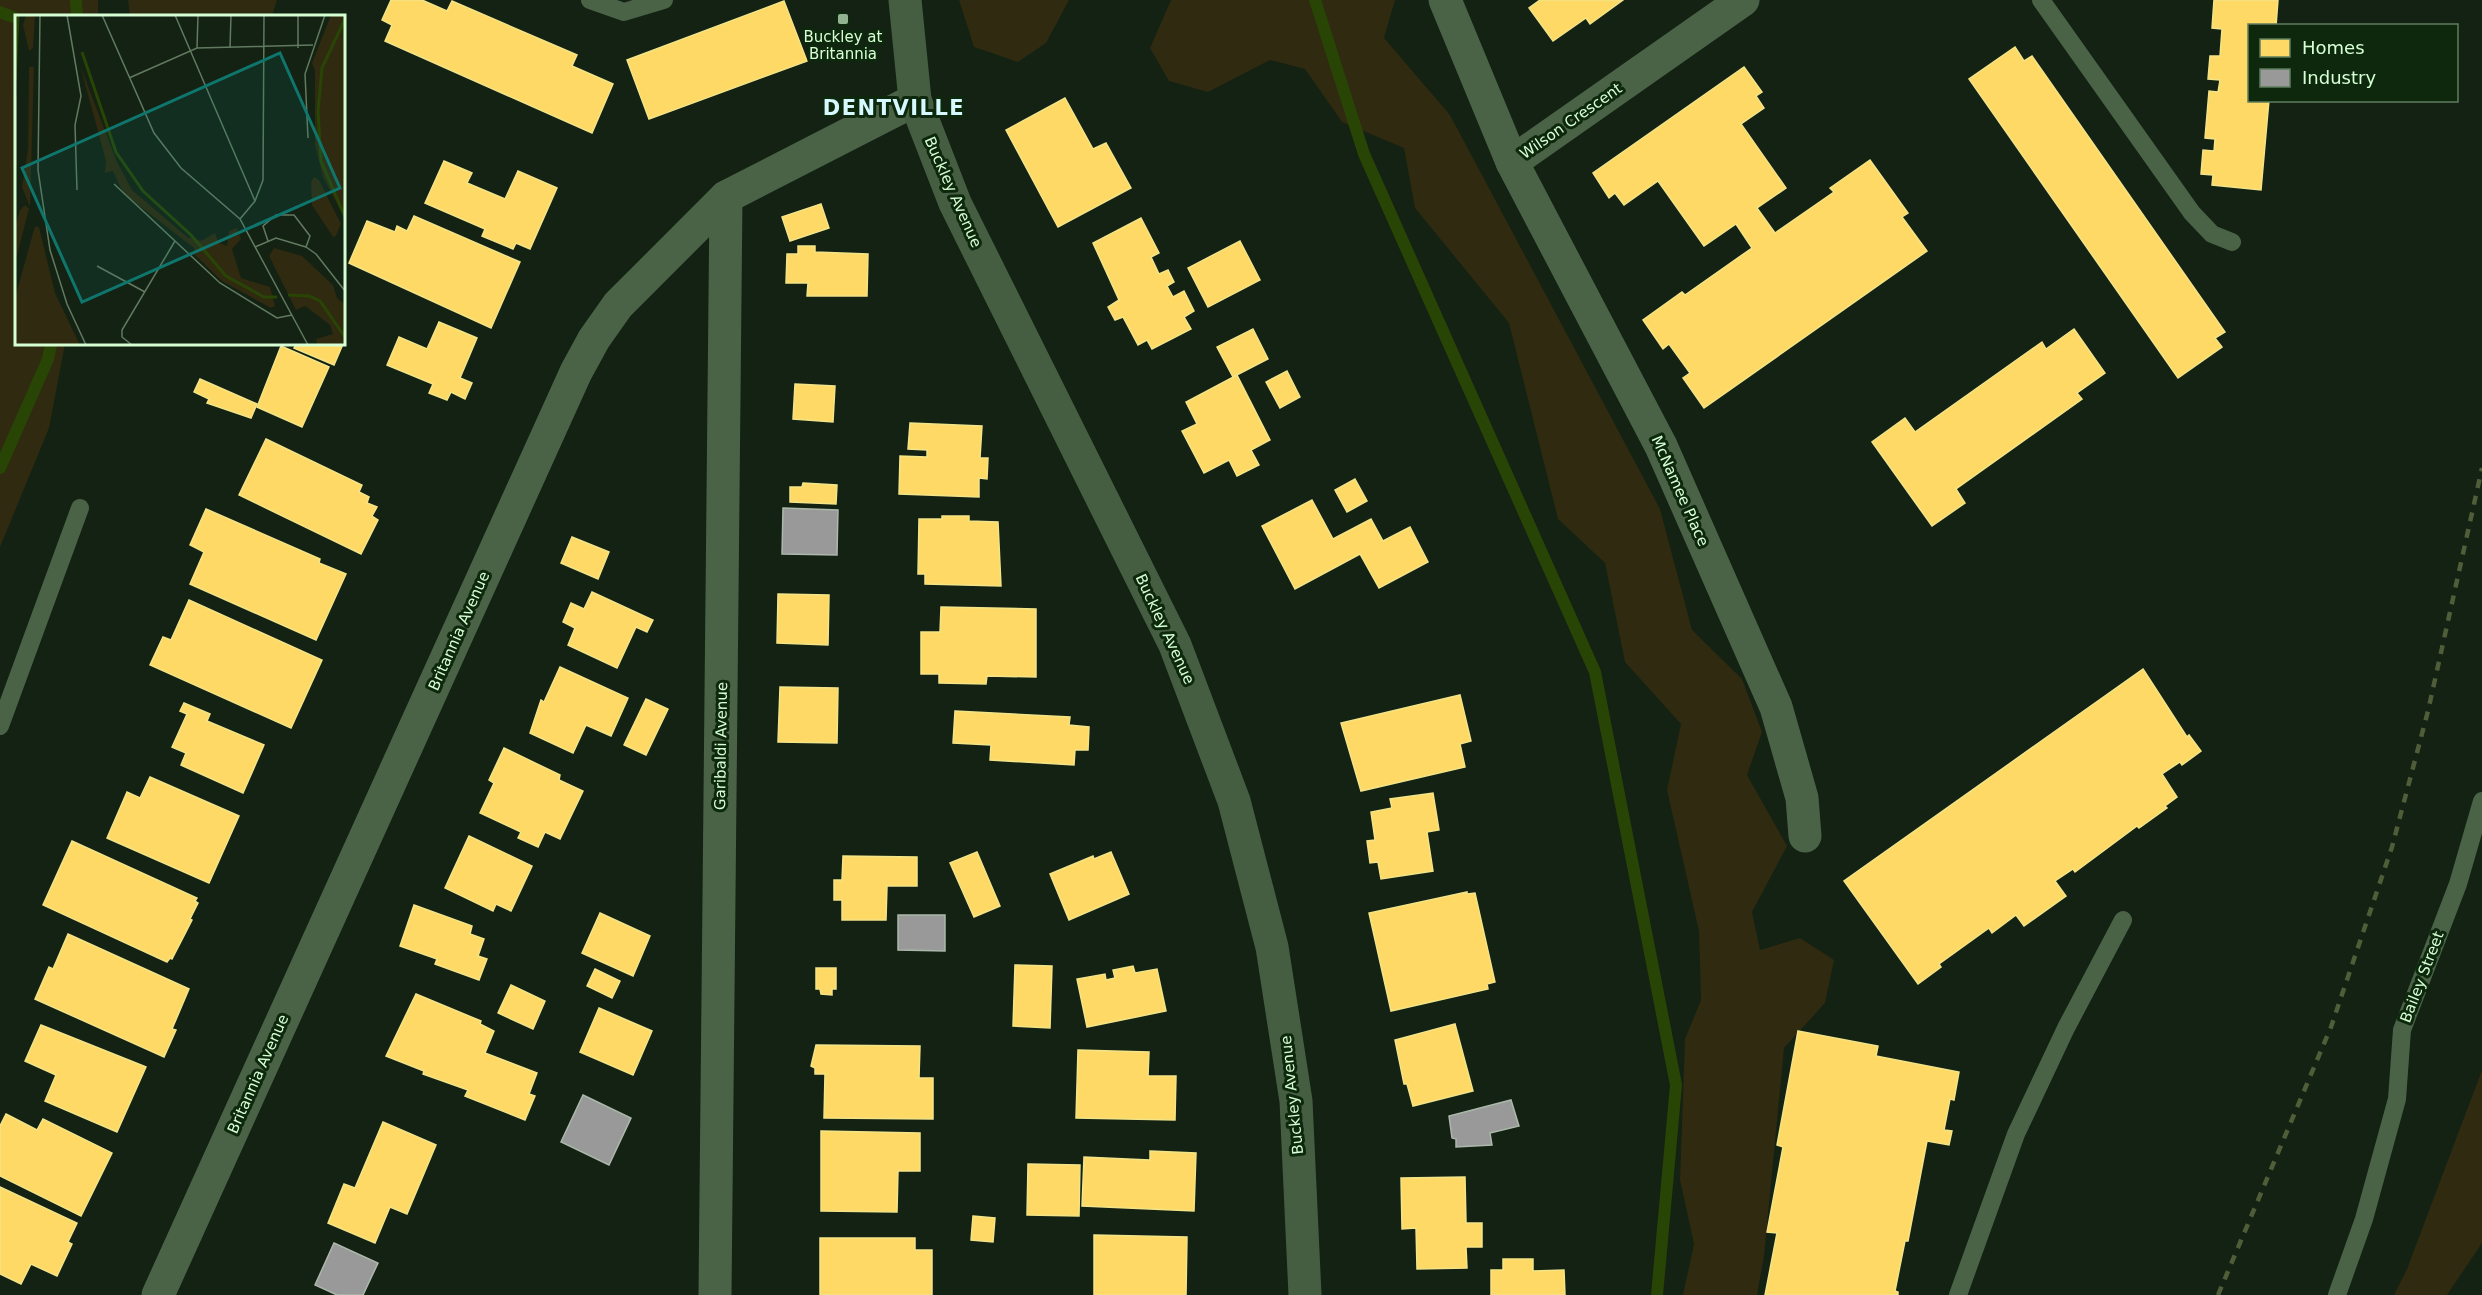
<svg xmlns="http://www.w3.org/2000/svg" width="2482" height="1295" font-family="'DejaVu Sans',sans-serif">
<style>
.green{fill:#2f2a10}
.homes{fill:#ffd966;stroke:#f3e487;stroke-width:1.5}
.industry{fill:#999;stroke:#acb8ab;stroke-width:1.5}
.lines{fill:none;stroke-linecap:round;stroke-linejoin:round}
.stream{stroke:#284506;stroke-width:12}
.lane{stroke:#4a6347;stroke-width:18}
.street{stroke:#4a6347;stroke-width:33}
.secondary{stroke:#455e42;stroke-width:33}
.rail{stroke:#4f5e38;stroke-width:4.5;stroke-dasharray:9 8;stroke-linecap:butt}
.poi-dot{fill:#92b290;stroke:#0d280d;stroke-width:2}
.labels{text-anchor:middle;stroke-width:6;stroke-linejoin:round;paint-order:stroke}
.poi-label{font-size:15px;fill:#d7ffd4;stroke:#0d280d}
.street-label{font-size:15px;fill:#d7ffd4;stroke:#0d280d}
.district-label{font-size:21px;font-weight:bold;letter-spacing:1.5px;fill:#d6f8ff;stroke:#0d280d}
.inset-river{fill:none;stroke:#284506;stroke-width:3}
.inset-road{fill:none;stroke:#617a60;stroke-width:1.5}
.view{fill:#0f766e;fill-opacity:0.15;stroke:#0f766e;stroke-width:3}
.inset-edge{fill:none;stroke:#d7ffd4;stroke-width:3}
</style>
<rect width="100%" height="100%" fill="#132213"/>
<g class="green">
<polygon points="0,0 98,0 98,16 16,16 16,344 65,344 49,428 0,547"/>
<polygon points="128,0 277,0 272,16 130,16"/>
<polygon points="959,0 1069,0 1046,43 1018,62 974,47"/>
<polygon points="1171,0 1395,0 1384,38 1450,115 1660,509 1692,630 1742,679 1762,732 1747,775 1787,846 1752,912 1760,950 1800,938 1834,960 1825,1003 1784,1048 1764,1256 1757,1295 1683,1295 1694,1244 1680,1180 1685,1039 1701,1000 1699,931 1667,790 1681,724 1625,662 1605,563 1558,519 1509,323 1415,208 1404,148 1342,122 1305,69 1270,60 1208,92 1169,81 1150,48"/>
<polygon points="2482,1070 2482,1243 2447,1295 2394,1295 2407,1269"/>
</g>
<g class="homes">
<polygon points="391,0 422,0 447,11 452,1 577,55 572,66 613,84 592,133 385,41 392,25 382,20"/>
<polygon points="1540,0 1623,0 1590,24 1586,18 1553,41 1529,8"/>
<polygon points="2214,0 2278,0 2276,26 2250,26 2250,100 2269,100 2261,190 2212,185 2213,175 2201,174 2203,150 2214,151 2215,139 2205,138 2209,91 2218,92 2220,80 2208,79 2210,56 2220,56 2222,29 2212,28"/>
<polygon points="784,1 807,61 649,119 627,60"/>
<polygon points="2015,47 2024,61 2032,56 2225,332 2215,338 2222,347 2178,378 1969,79"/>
<polygon points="1744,67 1762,92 1756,96 1764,108 1741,124 1786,188 1757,208 1775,233 1834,192 1830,188 1870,160 1908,213 1902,217 1927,251 1704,408 1683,378 1690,373 1669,344 1663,349 1643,320 1682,292 1685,295 1752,248 1736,224 1704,246 1658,181 1624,205 1615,193 1609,198 1593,173"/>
<polygon points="1065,98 1093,149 1106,143 1131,188 1058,227 1006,130"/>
<polygon points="444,161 472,173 467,183 505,199 518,171 557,188 530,249 516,243 513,249 482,236 485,229 425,203"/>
<polygon points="821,204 829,228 790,241 782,217"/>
<polygon points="414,216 520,262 491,328 349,263 367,221 395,232 397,226 407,231"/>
<polygon points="1141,218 1159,253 1151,257 1159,274 1168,270 1174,282 1167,286 1173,297 1184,291 1194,311 1184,317 1191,329 1152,349 1147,340 1138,345 1123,317 1115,320 1108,307 1119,300 1093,243"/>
<polygon points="1240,241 1260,280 1208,307 1188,268"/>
<polygon points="798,246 815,246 815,252 868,254 867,296 807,296 808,283 786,283 787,254 798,254"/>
<polygon points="439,322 477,338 460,378 472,383 465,399 451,392 447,400 429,393 433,384 387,365 399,337 427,349"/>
<polygon points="1253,329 1268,359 1233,377 1217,347"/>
<polygon points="2074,329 2105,373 2077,393 2082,399 1956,489 1965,503 1932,526 1872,442 1905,418 1915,432 2042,342 2046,349"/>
<polygon points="296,344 343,344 334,365 294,348"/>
<polygon points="281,346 329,367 302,427 257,407"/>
<polygon points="1287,371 1300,397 1280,408 1266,382"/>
<polygon points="1237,375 1270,440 1251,450 1259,465 1237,476 1229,460 1204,473 1182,431 1197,424 1186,402"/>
<polygon points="200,379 257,404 251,418 207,403 209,399 194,392"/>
<polygon points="795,384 835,386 833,422 793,419"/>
<polygon points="910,423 982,426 980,458 988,458 987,479 979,478 979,497 899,494 900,456 927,457 927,450 908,449"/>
<polygon points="266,439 362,485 359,492 369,497 367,503 377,507 372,516 378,520 361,554 239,495"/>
<polygon points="1355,479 1367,501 1347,512 1335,490"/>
<polygon points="803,483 837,485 836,504 790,502 790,487 802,487"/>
<polygon points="1312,500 1333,539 1371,519 1383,541 1410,527 1428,562 1379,588 1360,554 1295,589 1262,526"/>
<polygon points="206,509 320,559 319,563 346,574 316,640 190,584 204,552 190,545"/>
<polygon points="942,516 969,516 969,521 998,522 1001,586 925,584 925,574 918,574 919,519 942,519"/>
<polygon points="572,537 609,552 598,579 561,563"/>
<polygon points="592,592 653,620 647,632 636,627 617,668 568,645 575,628 563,622 571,603 584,609"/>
<polygon points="778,594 829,595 828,645 777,643"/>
<polygon points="189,600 322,660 291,728 150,665 163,637 171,640"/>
<polygon points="941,607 1036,609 1036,677 987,676 986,684 939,683 939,674 921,674 921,632 940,632"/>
<polygon points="560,667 628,698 611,736 586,725 573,753 530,733 541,700 544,702"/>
<polygon points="2143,669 2187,737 2189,735 2201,751 2182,765 2180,762 2162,774 2177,797 2165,806 2167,808 2139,828 2137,826 2075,872 2073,869 2055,881 2066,896 2024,926 2016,915 1992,933 1989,928 1939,964 1941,967 1918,984 1844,881"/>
<polygon points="780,687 838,688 837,743 778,742"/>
<polygon points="1460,695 1471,741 1460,744 1465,767 1361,791 1341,723"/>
<polygon points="646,699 668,709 646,755 624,745"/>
<polygon points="184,703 210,714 207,721 264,745 243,793 181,765 186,753 172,747 187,714 180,711"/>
<polygon points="955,711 1070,717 1069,725 1089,727 1088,750 1075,750 1074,765 990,760 991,745 953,743"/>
<polygon points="504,748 560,775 559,780 583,791 560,839 545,832 538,847 518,838 521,832 480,813 494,783 489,780"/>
<polygon points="150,777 239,816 209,883 107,838 127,792 140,798"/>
<polygon points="1433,793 1439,830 1427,832 1433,871 1381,879 1378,862 1370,863 1367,841 1375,840 1371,812 1392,808 1390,799"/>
<polygon points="469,836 532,866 511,911 496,904 493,911 445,888"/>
<polygon points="72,841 197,898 195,901 198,903 190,919 192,920 172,959 170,958 167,962 43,905"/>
<polygon points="977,852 1000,906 974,917 950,863"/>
<polygon points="1111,852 1129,894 1069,920 1050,874 1093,856 1094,859"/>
<polygon points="843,856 917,857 917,886 887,886 886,920 842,920 842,900 834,900 834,880 842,880"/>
<polygon points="1467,892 1467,894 1475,893 1495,982 1487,984 1488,989 1391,1011 1369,913"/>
<polygon points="414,905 472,926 470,934 484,939 478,956 487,959 479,980 435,964 437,959 400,946"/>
<polygon points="600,913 650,936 633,976 582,953"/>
<polygon points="68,934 189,989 172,1029 176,1030 164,1057 35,999 49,967 53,969"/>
<polygon points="1015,965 1052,966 1050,1028 1013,1026"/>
<polygon points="1133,966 1135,973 1157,969 1166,1011 1087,1027 1077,979 1105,974 1106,980 1115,978 1113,970"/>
<polygon points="816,968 836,968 836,989 832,989 832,995 821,994 820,989 816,989"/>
<polygon points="595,969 620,981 612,998 587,986"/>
<polygon points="511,985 545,1001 533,1029 498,1013"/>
<polygon points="416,994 481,1021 480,1024 494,1031 485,1053 537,1073 529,1094 535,1096 525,1120 465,1096 468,1090 423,1074 424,1071 386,1056"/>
<polygon points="599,1008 652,1031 633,1075 580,1052"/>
<polygon points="1455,1024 1473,1091 1413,1106 1407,1084 1404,1084 1395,1040"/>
<polygon points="41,1025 146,1067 117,1132 45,1101 56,1075 25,1061"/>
<polygon points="1798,1031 1878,1046 1876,1056 1959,1072 1954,1100 1950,1099 1944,1130 1952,1131 1949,1145 1927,1141 1908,1241 1905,1241 1895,1291 1898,1292 1898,1295 1765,1295 1777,1233 1767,1232 1783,1147 1777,1145"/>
<polygon points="816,1045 920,1046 919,1078 933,1078 933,1119 824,1118 825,1074 815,1074 815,1068 811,1066"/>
<polygon points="1078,1050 1149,1052 1148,1076 1176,1076 1175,1120 1076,1118"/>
<polygon points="6,1114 37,1130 43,1119 112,1153 81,1216 0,1176 0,1126"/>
<polygon points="383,1122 436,1145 407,1214 390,1207 375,1243 328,1223 344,1184 355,1188"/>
<polygon points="821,1131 920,1133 920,1171 898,1171 897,1212 821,1211"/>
<polygon points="1150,1151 1196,1153 1194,1211 1082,1206 1084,1157 1150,1160"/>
<polygon points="1028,1164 1080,1165 1079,1216 1027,1215"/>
<polygon points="1465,1177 1466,1223 1482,1223 1482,1247 1466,1247 1467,1268 1417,1269 1416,1228 1402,1229 1401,1178"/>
<polygon points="0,1187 77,1223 68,1242 72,1244 57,1276 31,1264 21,1284 0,1274"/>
<polygon points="973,1216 995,1218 993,1242 971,1240"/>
<polygon points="1094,1235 1187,1237 1186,1295 1094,1295"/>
<polygon points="820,1238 915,1238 915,1250 932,1250 932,1295 820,1295"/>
<polygon points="1503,1259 1533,1259 1533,1271 1564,1270 1565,1295 1491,1295 1491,1270 1503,1270"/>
</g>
<g class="industry">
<polygon points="783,508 838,510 837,555 782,554"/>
<polygon points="898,915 945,915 945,951 898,950"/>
<polygon points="583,1095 631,1118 609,1165 561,1142"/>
<polygon points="1511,1100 1519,1126 1490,1133 1492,1145 1456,1147 1456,1139 1452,1138 1449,1116"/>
<polygon points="334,1243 378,1263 363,1295 337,1295 315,1285"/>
</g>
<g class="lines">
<g class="stream">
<polyline points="76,0 77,16"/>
<polyline points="1315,0 1364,154 1595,672 1676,1085 1657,1295"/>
<polyline points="0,12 16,18"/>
<polyline points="0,468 48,359 51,344"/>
</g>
<g class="lane">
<polyline points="590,0 624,12 664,0"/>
<polyline points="2041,0 2192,213 2212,234 2232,242"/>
<polyline points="0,726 80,508"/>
<polyline points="1958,1295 2016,1134 2066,1028 2123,920"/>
<polyline points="2337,1295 2364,1219 2397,1099 2402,1030 2458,884 2482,801"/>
</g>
<g class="street">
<polyline points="1445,0 1512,162 1661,446 1776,707 1802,798 1805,836"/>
<polyline points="1512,162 1743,0"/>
<polyline points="158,1295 576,372 594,339 618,305 726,197 915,100"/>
<polyline points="715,1295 726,197"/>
</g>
<polyline class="secondary" points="905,0 915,100 955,203 1175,645 1234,801 1272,947 1296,1101 1305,1295"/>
<polyline class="rail" points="2218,1295 2331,1027 2392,847 2428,711 2482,468"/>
</g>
<rect class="poi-dot" x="837" y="13" width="12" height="12" rx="3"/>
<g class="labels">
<g class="poi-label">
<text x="843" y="42">Buckley at<tspan x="843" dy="17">Britannia</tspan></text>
</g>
<g class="street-label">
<text transform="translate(1571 121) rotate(-35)" y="5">Wilson Crescent</text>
<text transform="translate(953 192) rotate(66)" y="5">Buckley Avenue</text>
<text transform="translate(1680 491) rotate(66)" y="5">McNamee Place</text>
<text transform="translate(1165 629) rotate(65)" y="5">Buckley Avenue</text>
<text transform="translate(459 631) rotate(-66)" y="5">Britannia Avenue</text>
<text transform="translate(721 746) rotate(-89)" y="5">Garibaldi Avenue</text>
<text transform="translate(2422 977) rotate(-69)" y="5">Bailey Street</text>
<text transform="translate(258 1074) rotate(-66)" y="5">Britannia Avenue</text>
<text transform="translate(1292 1095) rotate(-96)" y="5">Buckley Avenue</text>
</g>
<g class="district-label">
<text x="894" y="115">DENTVILLE</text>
</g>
</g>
<g transform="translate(15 15)">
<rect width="330" height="330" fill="#132213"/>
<path d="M11 0H20L18 33 14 36 8 10ZM316 0H330V204L308 162 300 130V56L297 48ZM65 50 102 147 117 175 172 222 186 226 200 218 203 227 212 231 214 216 222 213 226 224 217 234 226 263 255 272 260 291 256 293 207 266 180 240 179 233 108 178 98 156 90 158 91 146ZM14 52H19L15 192 7 172 13 135ZM299 162 304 165 326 209 321 221 318 222 297 190 296 167ZM10 190 14 194 0 248V211L5 195ZM20 211 24 212 40 278 65 330H0V283ZM259 233 287 241 318 270 322 283 330 289V330H302L301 324 318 319 315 310 290 291 281 295 254 241Z" fill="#2f2a10"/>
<path class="inset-river" d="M330 4 307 53 303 96 306 146 330 202M67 37 101 137 128 176 176 220 211 261 249 282H262M0 66 3 0M0 81V150M273 280 294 281 305 286 330 322"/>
<path class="inset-road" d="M25 0 23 155 35 235 52 289 71 330M52 0 66 81 60 110 62 175M87 0 139 118 166 153 225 204 293 330M160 0 240 186M182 33 183 0M215 33 216 0M283 33V0M114 63 182 33 298 30M293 123 290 59 310 0M99 169 205 268 262 303 277 300M225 204 240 186 248 165 249 0M240 232 261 223 291 232 295 221 279 200H261L248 211 253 226M291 232 301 239 330 276M82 251 130 277M117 330 107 322V315L160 226"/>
<path class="view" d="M265 38 325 173 67 287 7 153Z"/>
<rect width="330" height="330" class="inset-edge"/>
</g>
<rect x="2248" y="24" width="210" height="78" fill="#0d280d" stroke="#5e7e5d" stroke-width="1.5"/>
<rect x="2260" y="39" width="30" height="18" fill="#ffd966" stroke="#5e7e5d" stroke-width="1.5"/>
<text x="2302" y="54" font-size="18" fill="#d7ffd4">Homes</text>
<rect x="2260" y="69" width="30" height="18" fill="#999999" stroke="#5e7e5d" stroke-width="1.5"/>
<text x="2302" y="84" font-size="18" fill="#d7ffd4">Industry</text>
</svg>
